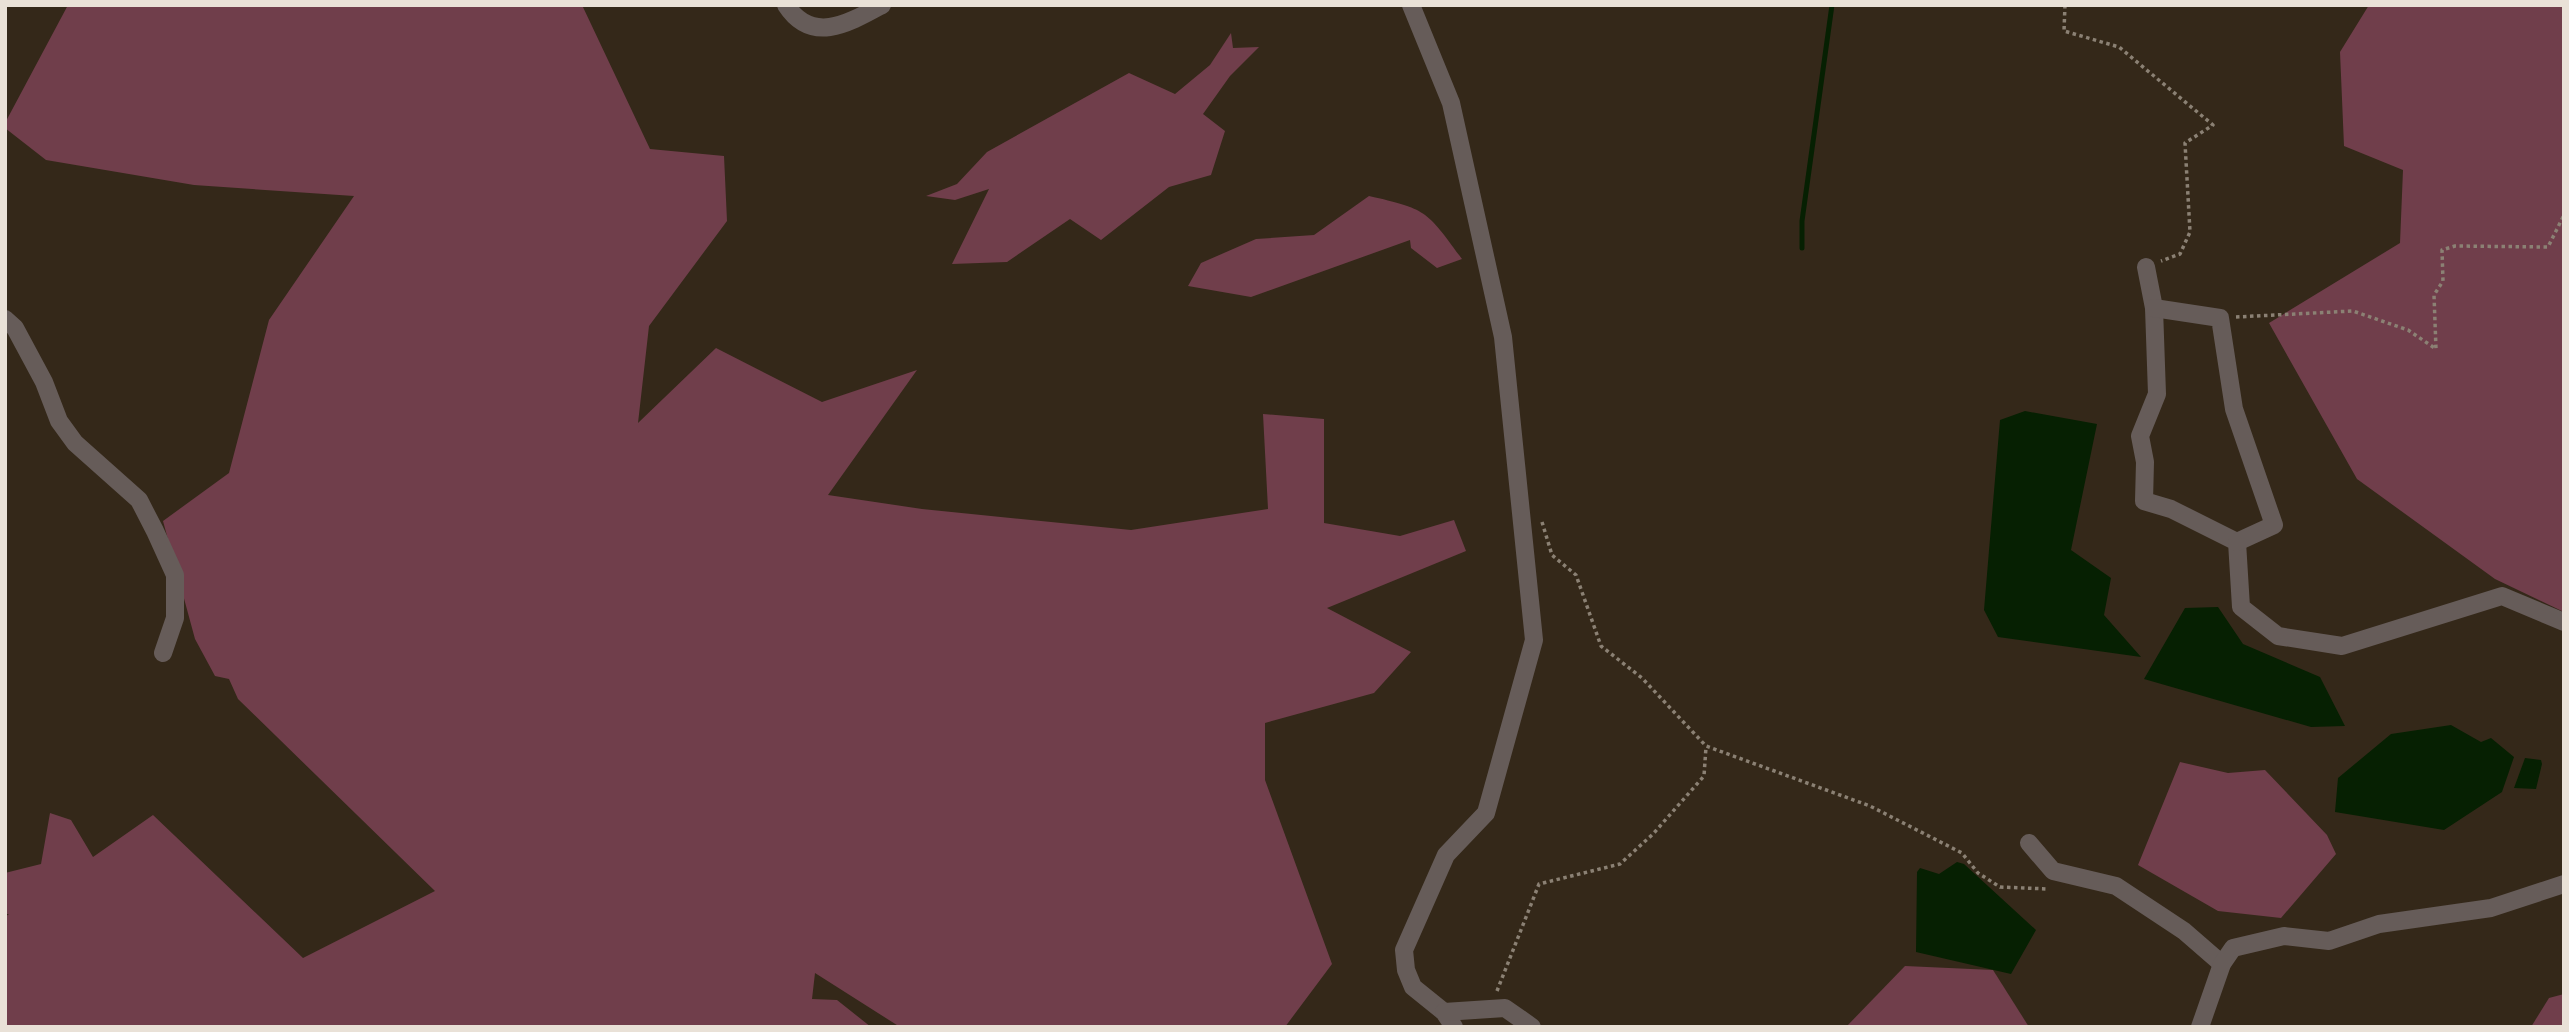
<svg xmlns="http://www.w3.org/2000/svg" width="2569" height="1032" font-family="'Alegreya Sans',sans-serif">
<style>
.green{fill:#703e4b}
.water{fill:#062002}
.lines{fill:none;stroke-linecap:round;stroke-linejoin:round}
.stream{stroke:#062002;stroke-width:5}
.path{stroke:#8b8174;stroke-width:3.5;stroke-dasharray:3.5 3.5;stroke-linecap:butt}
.minor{stroke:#665c59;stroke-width:18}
</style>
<rect width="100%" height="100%" fill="#342819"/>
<g class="green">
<polygon points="68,5 582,5 650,149 724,156 727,221 649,326 638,423 716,348 822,402 917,370 828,495 922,509 1131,530 1268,509 1263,414 1324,419 1324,523 1400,536 1454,520 1466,551 1327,608 1411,652 1374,693 1265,723 1265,780 1332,964 1285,1027 900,1027 815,973 812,999 837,1000 871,1027 5,1027 5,917 9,914 5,914 5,873 41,864 50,813 71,820 93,857 153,815 303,958 435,891 238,699 229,679 215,676 195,639 163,521 229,473 269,320 354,196 194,185 46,160 5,128 5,123"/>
<polygon points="2369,5 2564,5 2564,612 2495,579 2357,479 2269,323 2400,243 2403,170 2344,146 2340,52"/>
<polygon points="1231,33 1233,48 1259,47 1230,76 1203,114 1225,131 1211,175 1169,187 1101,240 1070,219 1007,262 952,264 989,189 955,200 926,196 957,184 987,152 1129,73 1175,94 1210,65"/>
<path d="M1369 196C1427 209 1427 211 1462 259L1437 268 1411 248 1410 240 1251 297 1188 286 1201 263 1256 239 1314 235Z"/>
<polygon points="2180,762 2228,773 2265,770 2327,835 2336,854 2281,918 2218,911 2138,865"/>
<polygon points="1905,966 1993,970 2029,1027 1846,1027"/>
<polygon points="2564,994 2564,1027 2531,1027 2549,998"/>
</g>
<g class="water">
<polygon points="2025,411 2097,424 2071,550 2111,578 2104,615 2141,657 1998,637 1984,610 2000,420"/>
<polygon points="2218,607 2243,644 2320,677 2345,726 2311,727 2144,679 2185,608"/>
<polygon points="2451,725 2481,742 2491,738 2514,757 2502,792 2444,830 2335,812 2338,778 2391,734"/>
<polygon points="2525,758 2541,760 2542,764 2536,789 2514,788"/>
<polygon points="1957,862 1964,864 2036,930 2011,974 1916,952 1917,872 1920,868 1939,874"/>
</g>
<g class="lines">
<polyline class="stream" points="1802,248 1802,221 1832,5"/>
<g class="path">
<polyline points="2065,5 2064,31 2119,47 2213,125 2185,143 2190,232 2180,254 2161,261"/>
<polyline points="2236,317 2353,311 2408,330 2436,349 2434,295 2443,281 2442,250 2455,246 2548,247 2564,215"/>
<polyline points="1542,522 1552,555 1576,575 1601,646 1642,678 1706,746 1870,806 1962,853 1978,873 2000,887 2048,889"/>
<polyline points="1497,991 1539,884 1620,864 1653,834 1704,776 1706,747"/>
</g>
<g class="minor">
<path d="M786 5C812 45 849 23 882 5"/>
<polyline points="1411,5 1451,103 1503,337 1534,640 1486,813 1446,855 1404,950 1406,970 1413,987 1444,1012 1454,1027"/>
<polyline points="2146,267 2154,308 2157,394 2140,436 2145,462 2144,501 2171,509 2237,542 2241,607 2278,636 2342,646 2502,596 2564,622"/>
<polyline points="2154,308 2220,318 2234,409 2274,525 2237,542"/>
<polyline points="5,319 15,328 44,382 59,421 75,443 139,500 155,531 175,575 175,618 163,653"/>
<polyline points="2029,843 2053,871 2116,886 2184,931 2222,964"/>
<polyline points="1444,1012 1505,1008 1532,1027"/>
<polyline points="2200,1027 2222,964 2233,948 2284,936 2329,941 2379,924 2491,908 2564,884"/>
</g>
</g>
<rect width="2569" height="1032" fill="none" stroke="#e9e1d7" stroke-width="14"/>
</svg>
